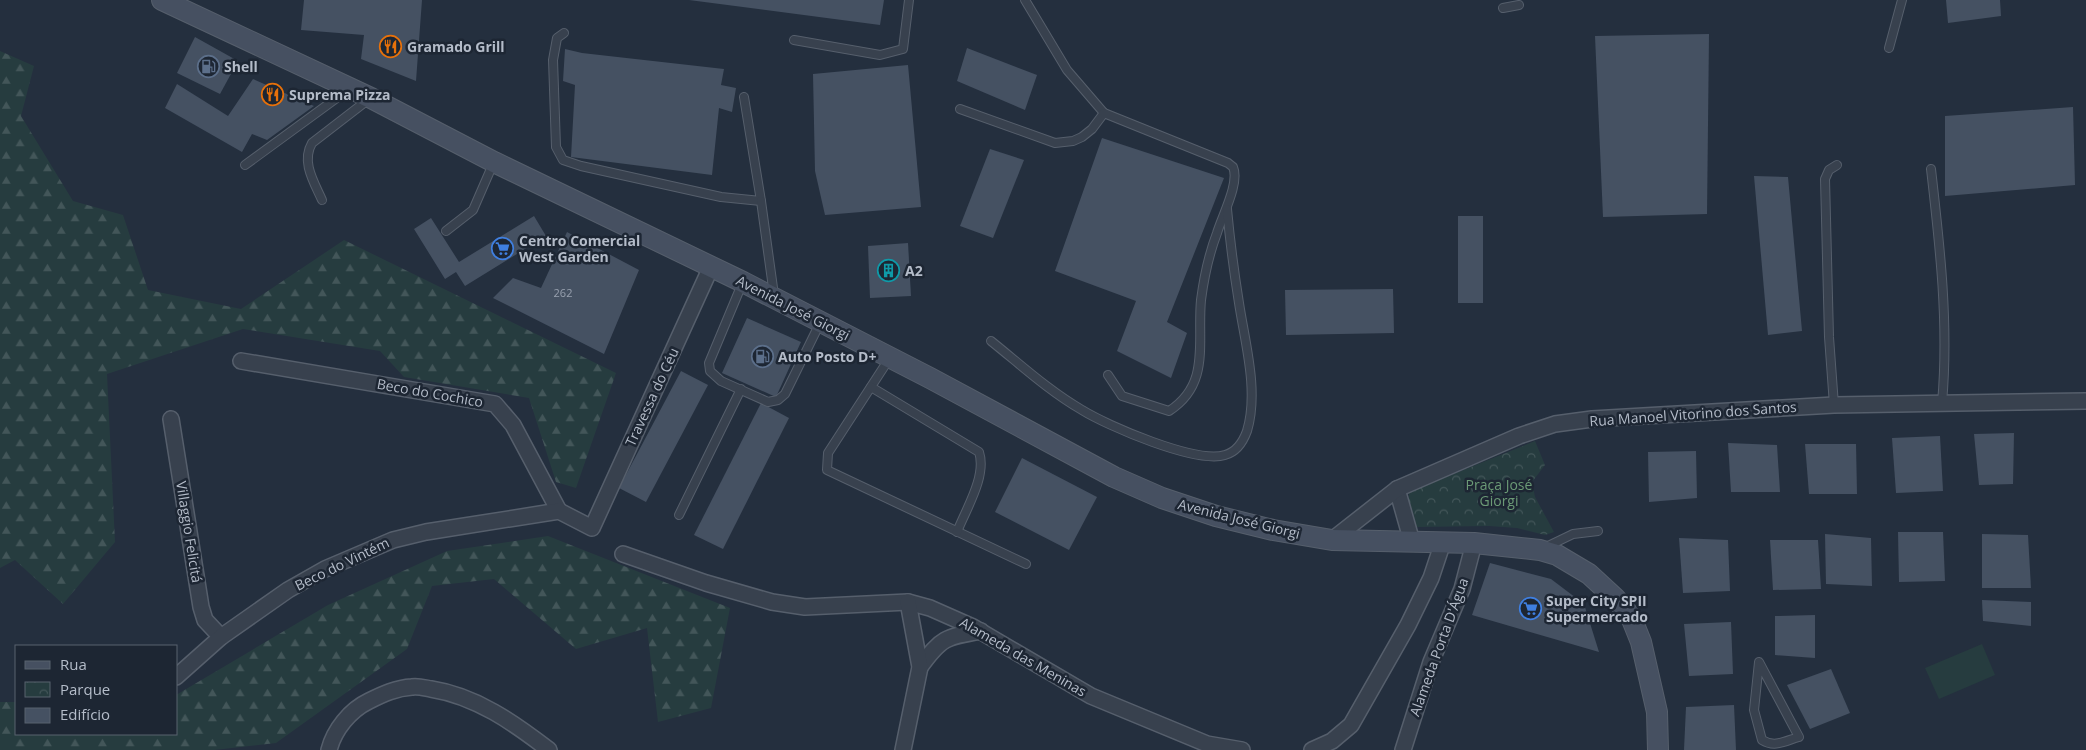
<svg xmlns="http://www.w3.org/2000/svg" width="2086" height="750" font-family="'Open Sans',sans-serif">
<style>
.green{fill:#263c3f}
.forest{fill:url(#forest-firs)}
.park{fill:url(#park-crowns)}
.building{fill:#455162}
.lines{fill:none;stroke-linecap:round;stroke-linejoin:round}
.lane-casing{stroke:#565f6c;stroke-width:10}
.street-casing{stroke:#565f6c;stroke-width:18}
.secondary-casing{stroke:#565f6c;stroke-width:22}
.lane{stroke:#38414e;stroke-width:8}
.street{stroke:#38414e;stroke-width:15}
.secondary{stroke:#465061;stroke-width:20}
.labels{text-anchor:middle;stroke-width:5;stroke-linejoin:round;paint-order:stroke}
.number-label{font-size:11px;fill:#98a1af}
.poi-label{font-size:14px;font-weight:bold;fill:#b4bcc9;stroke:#1d2633;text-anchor:start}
.street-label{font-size:14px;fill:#b4bcc9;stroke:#1d2633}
.park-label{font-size:14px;fill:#6b9a76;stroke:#1d2633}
</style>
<defs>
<pattern id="forest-firs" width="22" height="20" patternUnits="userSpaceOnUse" patternTransform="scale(1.25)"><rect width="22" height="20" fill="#263c3f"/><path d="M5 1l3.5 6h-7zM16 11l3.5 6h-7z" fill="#435659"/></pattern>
<pattern id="park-crowns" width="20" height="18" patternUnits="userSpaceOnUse" patternTransform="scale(1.25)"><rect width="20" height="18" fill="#263c3f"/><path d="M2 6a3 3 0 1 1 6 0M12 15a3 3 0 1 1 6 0" fill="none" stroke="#435659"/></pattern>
</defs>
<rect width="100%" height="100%" fill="#242f3e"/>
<polygon class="green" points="1982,644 1995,675 1939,699 1925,668"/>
<g class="forest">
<polygon points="0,51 34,66 21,116 73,201 123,215 148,290 241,309 344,240 616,373 576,488 556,482 529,398 404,377 380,351 243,329 107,374 115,542 63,604 15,560 0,568"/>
<polygon points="548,536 730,608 711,708 658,722 647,628 576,649 494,579 432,586 407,649 276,743 214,750 0,750 0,702 16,702 16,734 176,734 176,695 328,605 447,551"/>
</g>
<polygon class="park" points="1535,441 1545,465 1532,482 1535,497 1554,532 1545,535 1517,528 1489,526 1416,527 1408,522 1409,492"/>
<g class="building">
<polygon points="304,0 422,0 416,81 361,59 364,35 301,30"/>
<polygon points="689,0 884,0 880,25"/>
<polygon points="1946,0 2000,0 2001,16 1948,23"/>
<polygon points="1709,34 1707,214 1603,217 1595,36"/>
<polygon points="195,37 238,61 220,94 177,73"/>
<polygon points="967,48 1037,75 1025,110 957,81"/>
<polygon points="565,49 582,53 724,69 721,85 736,88 732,112 719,108 712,175 571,157 575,85 563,81"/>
<polygon points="908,65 921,207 825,215 815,171 813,74"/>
<polygon points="253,79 314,106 267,140 252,134 242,152 165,108 177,84 228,116"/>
<polygon points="2073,107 2075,185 1945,196 1945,116"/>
<polygon points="1102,138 1224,178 1167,322 1187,333 1171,378 1117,351 1136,301 1055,271"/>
<polygon points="990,149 1024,160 993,238 960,226"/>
<polygon points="1754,176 1788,177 1802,331 1768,335"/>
<polygon points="534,216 546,236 465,286 456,272 445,279 414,229 431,218 459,262"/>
<rect x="1458" y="216" width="25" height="87"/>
<polygon points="567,232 639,270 604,354 493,298 513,278 541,288"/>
<polygon points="908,243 911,296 870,298 868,246"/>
<polygon points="1393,289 1394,333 1286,335 1285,290"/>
<polygon points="747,318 801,342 776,397 722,373"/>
<polygon points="681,371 708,385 646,502 619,488"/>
<polygon points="761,403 789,418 723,549 694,535"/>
<polygon points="2014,433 2013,484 1979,485 1974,434"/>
<polygon points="1940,436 1943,491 1896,493 1892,438"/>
<polygon points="1728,443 1777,445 1780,492 1731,492"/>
<polygon points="1805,444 1856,444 1857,494 1809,494"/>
<polygon points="1696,451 1697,498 1649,502 1648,452"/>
<polygon points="1022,458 1097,497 1069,550 995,512"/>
<polygon points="1898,532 1943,532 1945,581 1899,582"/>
<polygon points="1825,534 1871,538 1872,586 1826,584"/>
<polygon points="1982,534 2028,535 2031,588 1982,588"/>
<polygon points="1679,538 1728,540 1730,591 1683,593"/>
<polygon points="1770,540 1818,540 1821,589 1773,590"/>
<polygon points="1490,563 1551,579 1584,604 1599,652 1472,615"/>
<polygon points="1982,600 2031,602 2031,626 1983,621"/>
<polygon points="1815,615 1815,658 1775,655 1775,616"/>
<polygon points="1731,622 1733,674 1689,676 1684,624"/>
<polygon points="1831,669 1850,713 1810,729 1787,685"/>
<polygon points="1734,705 1736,750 1684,750 1686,707"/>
</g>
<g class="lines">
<defs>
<g id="lane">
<polyline points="1025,0 1067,70 1104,113"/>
<polyline points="1503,8 1519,5"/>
<polyline points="564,33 557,38 553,60 556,147 563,160 581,166 721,197 761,201 744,97"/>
<polyline points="794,40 880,55 903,49 909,0"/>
<polyline points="1889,48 1902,0"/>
<path d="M960 109 1055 143 1073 141 1082 137 1092 129 1104 113 1228 163 1233 167C1240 183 1222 216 1217 233 1209 254 1204 277 1201 300 1197 342 1211 384 1169 411L1122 396 1108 375"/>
<polyline points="245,165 349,89"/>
<path d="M1931 169C1940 247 1949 325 1942 403"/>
<path d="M322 200C314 182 301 162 312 143L369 99"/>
<polyline points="761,201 774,295"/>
<polyline points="446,231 473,210 493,164"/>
<polyline points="742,284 709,363 710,371 721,381 768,402 778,400 785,394 820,323"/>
<path d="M991 341C1021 365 1049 391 1082 410 1108 426 1196 464 1225 455 1236 452 1243 442 1247 431 1259 391 1245 343 1239 303 1234 272 1230 241 1227 209"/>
<polyline points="889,359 828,453 827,470 1026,564"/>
<path d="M871 387 979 452C987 476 966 509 957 532"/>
<polyline points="1834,405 1829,337 1825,179 1829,170 1837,165"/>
<polyline points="679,515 741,389"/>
<polyline points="1546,547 1573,534 1598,531"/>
<path d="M1759 662 1799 737C1785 741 1775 748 1762 740L1754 710Z"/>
</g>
<g id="street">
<polyline points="241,361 495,404 513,425 559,511"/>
<polyline points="171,419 201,607 205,620 221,637"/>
<polyline points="1397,489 1412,542"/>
<polyline points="1332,540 1397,489 1519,436 1555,424 1592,419 1834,405 2086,401"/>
<polyline points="623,554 706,583 772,602 805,607 908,602 930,608 973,627 1091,696 1207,744 1242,750"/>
<path d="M920 667C941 638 945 637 981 631"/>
<polyline points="176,677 221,637 288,590 325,569 393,540 426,532 559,511 592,528 711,267"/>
<path d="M329 750C334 730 350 710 369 701 383 694 396 688 412 687 418 686 425 688 431 689 476 696 514 723 549 750"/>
<polyline points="903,750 920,667 908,602"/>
<polyline points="1312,750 1332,741 1351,725 1408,625 1431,578 1443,542"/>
<polyline points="1403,750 1431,662 1462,589 1474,543"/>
</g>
<polyline id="secondary" points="162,0 371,98 494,162 743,282 930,378 1114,477 1162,498 1216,516 1273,530 1332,540 1474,543 1540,550 1557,555 1589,574 1615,598 1631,617 1641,642 1657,712 1658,750"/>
</defs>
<use href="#lane" class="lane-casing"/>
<use href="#street" class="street-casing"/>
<use href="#secondary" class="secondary-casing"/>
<use href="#lane" class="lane"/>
<use href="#street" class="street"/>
<use href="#secondary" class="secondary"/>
</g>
<defs>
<symbol id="restaurant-ring" viewBox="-11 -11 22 22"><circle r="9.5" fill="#1d2633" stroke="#e8710a" stroke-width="1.5"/><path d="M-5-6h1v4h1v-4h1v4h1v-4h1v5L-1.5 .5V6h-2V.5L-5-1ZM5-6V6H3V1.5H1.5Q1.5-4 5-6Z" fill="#e8710a"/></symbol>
<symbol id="fuel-ring" viewBox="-11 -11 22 22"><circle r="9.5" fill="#1d2633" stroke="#5c6f8a" stroke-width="1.5"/><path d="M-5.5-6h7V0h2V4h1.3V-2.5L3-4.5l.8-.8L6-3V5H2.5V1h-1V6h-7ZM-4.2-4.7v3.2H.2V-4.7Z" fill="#5c6f8a"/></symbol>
<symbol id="supermarket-ring" viewBox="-11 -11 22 22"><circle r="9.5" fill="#1d2633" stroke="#3f7fe0" stroke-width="1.5"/><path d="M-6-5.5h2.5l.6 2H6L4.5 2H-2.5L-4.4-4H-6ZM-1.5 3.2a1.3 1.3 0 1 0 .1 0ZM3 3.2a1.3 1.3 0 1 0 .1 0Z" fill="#3f7fe0"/></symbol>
<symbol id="building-ring" viewBox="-11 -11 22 22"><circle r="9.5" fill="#1d2633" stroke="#0f9aa8" stroke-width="1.5"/><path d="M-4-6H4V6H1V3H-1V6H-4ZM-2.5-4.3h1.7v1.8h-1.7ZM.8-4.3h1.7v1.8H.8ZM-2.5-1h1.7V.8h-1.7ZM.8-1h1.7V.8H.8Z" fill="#0f9aa8"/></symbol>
</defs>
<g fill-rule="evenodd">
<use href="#restaurant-ring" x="378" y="34" width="25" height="25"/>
<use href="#fuel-ring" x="196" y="54" width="25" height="25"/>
<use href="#restaurant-ring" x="260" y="82" width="25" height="25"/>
<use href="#supermarket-ring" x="490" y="236" width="25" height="25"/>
<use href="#building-ring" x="876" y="258" width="25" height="25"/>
<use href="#fuel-ring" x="750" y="344" width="25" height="25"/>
<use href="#supermarket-ring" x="1518" y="596" width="25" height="25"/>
</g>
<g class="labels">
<g class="number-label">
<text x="563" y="297">262</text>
</g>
<g class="poi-label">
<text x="407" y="52">Gramado Grill</text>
<text x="224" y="72">Shell</text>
<text x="289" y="100">Suprema Pizza</text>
<text x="519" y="246">Centro Comercial<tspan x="519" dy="16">West Garden</tspan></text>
<text x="905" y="276">A2</text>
<text x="778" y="362">Auto Posto D+</text>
<text x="1546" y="606">Super City SPII<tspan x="1546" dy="16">Supermercado</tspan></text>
</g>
<g class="street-label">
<text transform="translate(793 308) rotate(27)" y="5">Avenida José Giorgi</text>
<text transform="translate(430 393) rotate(10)" y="5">Beco do Cochico</text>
<text transform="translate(652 397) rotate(-65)" y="5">Travessa do Céu</text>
<text transform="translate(1693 414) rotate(-4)" y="5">Rua Manoel Vitorino dos Santos</text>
<text transform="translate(1239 519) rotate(14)" y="5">Avenida José Giorgi</text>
<text transform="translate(189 532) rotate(81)" y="5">Villaggio Felicitá</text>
<text transform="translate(342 564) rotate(-26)" y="5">Beco do Vintém</text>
<text transform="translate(1439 647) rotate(-70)" y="5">Alameda Porta D'Água</text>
<text transform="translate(1023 657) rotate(30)" y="5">Alameda das Meninas</text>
</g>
<g class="park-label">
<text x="1499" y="490">Praça José<tspan x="1499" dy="16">Giorgi</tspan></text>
</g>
</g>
<rect x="15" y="645" width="162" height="90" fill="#1d2633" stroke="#59626f"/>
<rect x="25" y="661" width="25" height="8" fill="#465061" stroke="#59626f"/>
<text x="60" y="670" font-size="15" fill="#b4bcc9">Rua</text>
<rect x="25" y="682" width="25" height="15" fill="url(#park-crowns)" stroke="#59626f"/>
<text x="60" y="695" font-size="15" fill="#b4bcc9">Parque</text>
<rect x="25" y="708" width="25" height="15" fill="#455162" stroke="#59626f"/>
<text x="60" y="720" font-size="15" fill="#b4bcc9">Edifício</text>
</svg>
